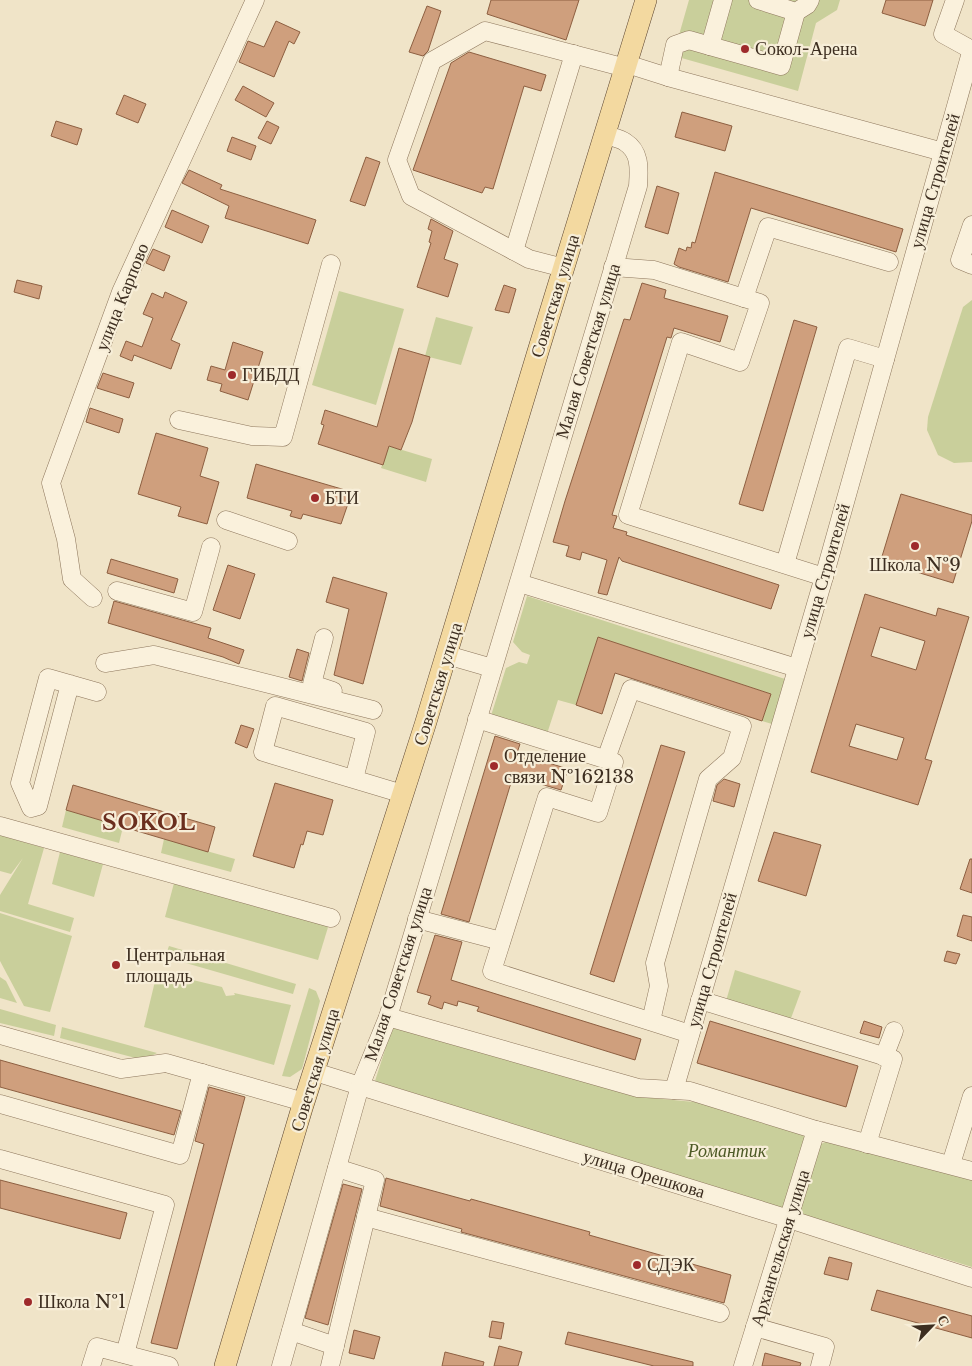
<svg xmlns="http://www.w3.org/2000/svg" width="972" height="1366" font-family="'Libre Baskerville',serif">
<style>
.green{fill:#c9cf9b}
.building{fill:#cf9f7d;stroke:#8d5f41;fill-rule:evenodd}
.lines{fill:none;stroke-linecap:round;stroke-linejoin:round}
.minor-casing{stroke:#8d765c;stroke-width:19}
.major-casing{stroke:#5b4430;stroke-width:22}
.minor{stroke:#faf1dc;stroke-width:18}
.major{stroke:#f3d9a0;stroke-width:21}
.poi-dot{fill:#9e2a2b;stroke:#f7eed8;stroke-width:2}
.labels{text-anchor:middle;stroke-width:4.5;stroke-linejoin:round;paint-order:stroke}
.poi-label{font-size:18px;fill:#3d2e20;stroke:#f7eed8;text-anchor:start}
.street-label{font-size:18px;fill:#3d2e20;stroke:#f7eed8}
.park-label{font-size:18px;font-style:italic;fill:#4d5a26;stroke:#f7eed8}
.district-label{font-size:22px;font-weight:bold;letter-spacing:1px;fill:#6b2e1e;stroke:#f7eed8}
</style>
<rect width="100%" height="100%" fill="#f0e4c8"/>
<g class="green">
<polygon points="689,0 840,0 837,10 816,23 798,91 678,57 679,35"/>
<polygon points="339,291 404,309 376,405 312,385"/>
<polygon points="972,300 972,462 954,463 938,455 927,430 928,417 963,307"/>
<polygon points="436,317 473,327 461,365 425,356"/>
<polygon points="389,446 432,459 426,482 381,468"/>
<polygon points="527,596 785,679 772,724 762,721 771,694 598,637 576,705 558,700 545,740 489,722 506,668 519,662 527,664 530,655 522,652 513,642"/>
<polygon points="66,810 123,827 119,843 62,827"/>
<polygon points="0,835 44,848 28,904 74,918 70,932 0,911 0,895 23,858 11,874 0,871"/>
<polygon points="164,839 235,859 231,872 161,853"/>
<polygon points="60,852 103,864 94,897 52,884"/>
<polygon points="174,883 329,924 318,960 165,917"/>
<polygon points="0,913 72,936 50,1012 24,1006 0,961"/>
<polygon points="169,946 296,984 293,994 165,957"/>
<polygon points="735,970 801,991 790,1021 726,1001"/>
<polygon points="172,975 222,987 226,996 235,995 234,993 291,1005 274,1065 144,1027 156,977 175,982"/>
<polygon points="0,977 6,981 17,1003 0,998"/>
<polygon points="309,988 316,991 320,1001 302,1069 290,1077 282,1076"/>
<polygon points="0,1009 56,1025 54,1036 0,1023"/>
<polygon points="393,1025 641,1097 705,1103 804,1134 808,1142 787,1210 375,1081"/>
<polygon points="62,1027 157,1053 143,1060 60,1038"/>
<polygon points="832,1139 972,1180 972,1267 804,1215 800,1207 821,1144"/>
</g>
<g class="building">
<polygon points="491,0 579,0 566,40 487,14"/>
<polygon points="886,0 933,0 925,26 882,13"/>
<polygon points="427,6 441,11 428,51 423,56 409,52"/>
<polygon points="276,21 300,32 294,44 289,41 274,77 239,62 248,41 264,47"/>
<polygon points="469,52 546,75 541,91 524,86 493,189 485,187 482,193 413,170 451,63"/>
<polygon points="243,86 274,103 266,117 235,100"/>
<polygon points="124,95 146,104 138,123 116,114"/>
<polygon points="682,112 732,126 725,151 675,137"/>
<polygon points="56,121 82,129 77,145 51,136"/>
<polygon points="267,121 279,127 271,144 258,138"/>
<polygon points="232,137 256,146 251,160 227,151"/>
<polygon points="366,157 380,162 365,206 350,201"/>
<polygon points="189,170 222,185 220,189 316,220 308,244 225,218 229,206 182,183"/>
<polygon points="715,172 903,229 896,252 751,208 728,282 679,267 674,264 679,248 686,251 687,247 691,248 692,242 695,243"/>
<polygon points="657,186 679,193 668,234 645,227"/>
<polygon points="172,210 209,226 202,243 165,227"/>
<polygon points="431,219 453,231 444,259 458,264 448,297 417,287 431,243 429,242 432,231 428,229"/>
<polygon points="153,249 170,256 164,271 146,263"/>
<polygon points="17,280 42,286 39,299 14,292"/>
<polygon points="642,283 666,290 664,298 728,316 720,342 674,328 671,338 667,337 612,515 617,516 613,528 627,532 626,535 779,585 771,609 622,561 619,557 607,595 598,593 607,560 582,552 580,560 566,556 569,546 553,542 565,501 624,319 630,320"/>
<polygon points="504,285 516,289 509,313 495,310"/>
<polygon points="165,292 187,302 171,340 180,344 171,369 134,355 132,361 120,356 126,341 142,347 153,318 143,314 152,293 163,298"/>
<polygon points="794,320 817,327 763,511 739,504"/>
<polygon points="233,342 263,352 248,400 220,391 222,384 207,380 211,366 225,370"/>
<polygon points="399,348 430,357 412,422 401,450 389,446 383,465 318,444 324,425 321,424 325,410 377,427"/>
<polygon points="103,373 134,383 129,398 97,388"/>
<polygon points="90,408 123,419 119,433 86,422"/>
<polygon points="156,433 208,448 200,476 219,482 207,524 178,516 181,507 138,494"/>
<polygon points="256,464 352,492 341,524 303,514 301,519 290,516 292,511 247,498"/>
<polygon points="901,494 972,515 972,521 953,583 910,570 910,572 880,563"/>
<polygon points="111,559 178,579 174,593 107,573"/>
<polygon points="228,565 255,574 240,619 213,610"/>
<polygon points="333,577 387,593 363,684 334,675 349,609 326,602"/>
<path d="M865 594 936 616 938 608 969 617 925 759 932 761 918 805 811 772ZM880 627 925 641 916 670 871 656ZM856 724 904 738 897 760 849 746Z"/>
<polygon points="114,601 211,628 208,638 244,650 239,664 223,657 108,623"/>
<polygon points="598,637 771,694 762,721 615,673 602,714 576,705"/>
<polygon points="297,649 309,653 302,681 289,677"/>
<polygon points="241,725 254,729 247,748 235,743"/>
<polygon points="495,736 520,744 517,753 568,769 561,790 513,776 469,922 441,914"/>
<polygon points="661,745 685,752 614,982 590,974"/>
<polygon points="724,779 740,784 734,807 713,801 717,785"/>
<polygon points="275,783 333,800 323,835 307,831 303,845 301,844 294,868 253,856"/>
<polygon points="73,785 215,827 208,852 66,810"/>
<polygon points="774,832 821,845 806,896 758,881"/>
<polygon points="970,859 972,859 972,893 960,889"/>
<polygon points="963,915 972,917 972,941 957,936"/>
<polygon points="435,935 462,942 451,980 641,1039 635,1060 477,1011 479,1007 458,1001 457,1006 444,1002 442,1009 428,1004 431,996 417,992"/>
<polygon points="947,951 960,954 956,964 944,961"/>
<polygon points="710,1021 858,1066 846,1107 697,1063"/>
<polygon points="864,1021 882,1027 879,1038 860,1033"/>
<polygon points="0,1060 181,1111 174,1135 0,1087"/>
<polygon points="209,1087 245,1097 177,1349 151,1343 204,1144 195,1141"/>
<polygon points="386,1178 470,1201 471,1199 590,1232 589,1235 731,1275 724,1303 461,1232 462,1229 380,1206"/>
<polygon points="0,1180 127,1213 120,1239 0,1208"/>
<polygon points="343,1184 362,1189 328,1325 305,1318"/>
<polygon points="829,1257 852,1263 848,1280 824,1274"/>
<polygon points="877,1290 972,1316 972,1338 871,1310"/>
<polygon points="492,1321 504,1323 501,1339 489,1337"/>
<polygon points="354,1330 380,1337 374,1359 349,1353"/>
<polygon points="568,1332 693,1362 693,1366 654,1366 565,1344"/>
<polygon points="499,1346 522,1352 518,1366 494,1366"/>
<polygon points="445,1352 484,1362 483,1366 442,1366"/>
<polygon points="765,1353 801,1363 800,1366 762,1366"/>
</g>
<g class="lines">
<defs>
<g id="minor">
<polyline points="723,0 710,46 781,66 796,12"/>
<polyline points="758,0 796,12 807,5 810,0"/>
<polyline points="955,0 943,34 972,50"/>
<polyline points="627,64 668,77 943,152"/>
<polyline points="668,77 675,45 689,40 710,46"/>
<polyline points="972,225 960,260 972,265"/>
<polyline points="514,251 574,54"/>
<polyline points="613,267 654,270 760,303 740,362 681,342 628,515 824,577"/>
<polyline points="564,268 529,259 411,196 397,160 432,61 485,31 626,68"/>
<polyline points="744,298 768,227 889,262"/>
<polyline points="179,420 252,436 283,437 331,264"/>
<polyline points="226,520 288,541"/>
<polyline points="785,564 848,348 885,359"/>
<polyline points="519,583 797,668"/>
<polyline points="117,591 193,612 211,547"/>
<polyline points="93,598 72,579 66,539 51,483 121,292 255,0"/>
<polyline points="324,638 312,684 333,691"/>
<polyline points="447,655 492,668"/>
<polyline points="105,663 154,655 373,710"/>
<polyline points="70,684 38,806 31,808 20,783 48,678 97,692"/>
<polyline points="477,719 614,762 598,813 547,797 492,971 690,1034"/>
<polyline points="606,759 631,689 742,726 732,758 708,779 655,963 659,986 651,1021"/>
<polyline points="354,779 366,732 275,706 263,752 403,794"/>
<polyline points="0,826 331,918"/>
<polyline points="417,919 501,941"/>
<polyline points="700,1000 893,1059 867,1144"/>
<polyline points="388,1017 638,1088 690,1091 816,1130 972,1171"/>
<polyline points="0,1035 121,1069 166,1063 304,1102"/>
<polyline points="884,1057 894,1031"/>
<polyline points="315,1072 789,1219 972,1278"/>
<polyline points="674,1090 824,577 972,49"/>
<polyline points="0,1104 180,1155 202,1073"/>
<polyline points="0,1159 165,1205 125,1354"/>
<polyline points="951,1164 972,1096"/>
<polyline points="366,1217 720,1313"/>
<polyline points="755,1327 825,1347 820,1366"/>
<polyline points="291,1331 335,1346"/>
<polyline points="91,1366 97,1347 169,1366"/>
<path d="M281 1366 360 1086 388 1017 638 186C639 170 641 152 625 142 620 138 611 137 605 135"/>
<polyline points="330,1366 375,1180 337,1168"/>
<polyline points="743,1366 816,1130"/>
</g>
<polyline id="major" points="225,1366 302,1108 425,725 540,345 646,0"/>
</defs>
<use href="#minor" class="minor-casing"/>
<use href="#major" class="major-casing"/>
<use href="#minor" class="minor"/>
<use href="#major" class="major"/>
</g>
<g class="poi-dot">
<circle cx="745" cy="49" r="5"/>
<circle cx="232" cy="375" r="5"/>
<circle cx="315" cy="498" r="5"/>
<circle cx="915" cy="546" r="5"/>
<circle cx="494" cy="766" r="5"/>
<circle cx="116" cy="965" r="5"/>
<circle cx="637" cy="1265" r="5"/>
<circle cx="28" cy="1302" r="5"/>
</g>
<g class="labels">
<g class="poi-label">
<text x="755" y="55">Сокол-Арена</text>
<text x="242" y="381">ГИБДД</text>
<text x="325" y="504">БТИ</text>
<text x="915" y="571" text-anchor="middle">Школа №9</text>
<text x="504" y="762">Отделение<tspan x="504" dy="21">связи №162138</tspan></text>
<text x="126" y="961">Центральная<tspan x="126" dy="21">площадь</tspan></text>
<text x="647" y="1271">СДЭК</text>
<text x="38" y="1308">Школа №1</text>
</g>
<g class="street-label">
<text transform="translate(935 181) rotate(-74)" y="6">улица Строителей</text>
<text transform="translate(555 296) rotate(-73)" y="6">Советская улица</text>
<text transform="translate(122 297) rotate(-68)" y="6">улица Карпово</text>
<text transform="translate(588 351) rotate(-73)" y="6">Малая Советская улица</text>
<text transform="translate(825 571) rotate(-74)" y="6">улица Строителей</text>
<text transform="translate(438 684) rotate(-73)" y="6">Советская улица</text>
<text transform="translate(712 960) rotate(-74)" y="6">улица Строителей</text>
<text transform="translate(398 974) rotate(-72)" y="6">Малая Советская улица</text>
<text transform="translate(315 1070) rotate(-73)" y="6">Советская улица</text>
<text transform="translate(644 1174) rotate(17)" y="6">улица Орешкова</text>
<text transform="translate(780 1248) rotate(-73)" y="6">Архангельская улица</text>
</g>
<g class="park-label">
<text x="727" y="1157">Романтик</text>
</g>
<g class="district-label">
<text x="149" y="830">SOKOL</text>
</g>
</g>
<g transform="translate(932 1326) rotate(65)" stroke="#f7eed8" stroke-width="4" paint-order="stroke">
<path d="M0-4L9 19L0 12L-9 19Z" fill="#3d2e20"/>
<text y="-8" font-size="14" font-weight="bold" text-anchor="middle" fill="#3d2e20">С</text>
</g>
</svg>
